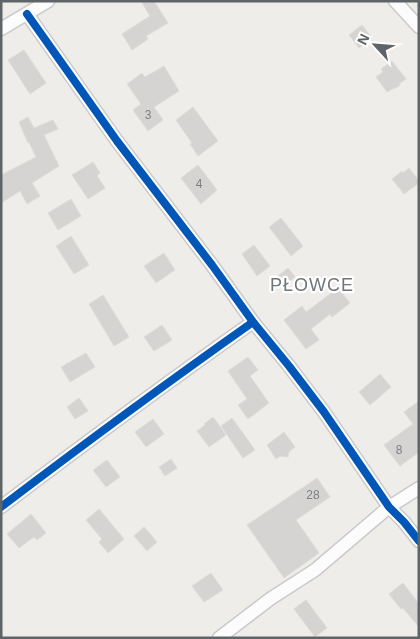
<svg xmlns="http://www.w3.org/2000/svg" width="420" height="639" font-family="Arial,sans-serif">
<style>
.building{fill:#d6d4d2;stroke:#dedcd8}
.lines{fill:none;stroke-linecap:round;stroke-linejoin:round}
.street-casing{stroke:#cacaca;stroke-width:15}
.street{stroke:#fdfcfc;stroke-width:12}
.cycleway-casing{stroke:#fff;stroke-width:11}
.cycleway{stroke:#0057b8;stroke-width:8}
.labels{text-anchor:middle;stroke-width:4.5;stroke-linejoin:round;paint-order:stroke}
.number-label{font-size:12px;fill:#7d8184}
.quarter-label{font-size:18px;letter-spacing:1px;fill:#6f767a;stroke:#fff}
</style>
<rect width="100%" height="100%" fill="#efede9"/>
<g class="building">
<polygon points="141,1 154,1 168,23 146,36 148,39 132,50 122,34 150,16"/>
<polygon points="362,25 372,38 359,48 349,35"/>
<polygon points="24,50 46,83 30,94 8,60"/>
<polygon points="392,61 406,79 400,83 400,85 396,88 394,88 387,92 376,77 383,72 381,69"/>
<polygon points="164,66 179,91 154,107 163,120 148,131 133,110 141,104 127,84 142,73 145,77"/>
<polygon points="193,107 218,141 198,156 190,144 192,143 176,120"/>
<polygon points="28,117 34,128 53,120 58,129 44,135 59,166 32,183 40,196 27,204 20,191 1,203 1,175 36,157 29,142 28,143 19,122"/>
<polygon points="93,162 100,173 97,176 105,188 88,199 72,175"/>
<polygon points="198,165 217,190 201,204 181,178"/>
<polygon points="409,168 419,181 419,183 404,194 392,179 402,171 403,173"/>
<polygon points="71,199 81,216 58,230 48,213"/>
<polygon points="281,218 303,246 291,256 269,227"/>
<polygon points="71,236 89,265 74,274 56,246"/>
<polygon points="254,245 270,266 257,276 242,254"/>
<polygon points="164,253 175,270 156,283 144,266"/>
<polygon points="288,268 295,277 285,285 278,276"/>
<polygon points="338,288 350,303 332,317 330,314 311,329 319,340 306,349 284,320 302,306 306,312"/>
<polygon points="103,295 129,337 114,346 89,304"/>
<polygon points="162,325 172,340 154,351 144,337"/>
<polygon points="86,353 95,367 70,382 61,367"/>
<polygon points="248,357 258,370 250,376 269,403 248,419 238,405 247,399 228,371"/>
<polygon points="380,374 391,387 370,405 359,392"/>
<polygon points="79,398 88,411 75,419 67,407"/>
<polygon points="419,401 419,452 400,466 384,445 413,424 404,412"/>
<polygon points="213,417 226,435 209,447 197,431 205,425 204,424"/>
<polygon points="232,418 255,450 243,458 221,426"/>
<polygon points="153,419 164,434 146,447 135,432"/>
<polygon points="284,432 295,447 289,452 288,457 280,456 276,459 267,445"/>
<polygon points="171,459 177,468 165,476 159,467"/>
<polygon points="107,460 120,477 106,487 93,470"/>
<polygon points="317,478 330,497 296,520 319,553 284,578 247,525"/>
<polygon points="99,509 124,539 108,553 99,542 102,539 86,520"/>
<polygon points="31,514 46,533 37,540 34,537 19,548 7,534"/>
<polygon points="144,527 157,542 147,551 134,536"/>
<polygon points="211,573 223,590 204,602 192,586"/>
<polygon points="403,583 419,604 419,627 403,608 401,609 389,594"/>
<polygon points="306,600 327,628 315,637 294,609"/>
</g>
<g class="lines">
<defs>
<g id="street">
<polyline points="395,1 419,27"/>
<polyline points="27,14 117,141 212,265 253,322"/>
<polyline points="1,29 48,1"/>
<path d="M1 507C84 444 168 382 253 322L289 366 324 412 389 507 404 522 419 541"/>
<polyline points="219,638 270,599 315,570 389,507 419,488"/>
</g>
</defs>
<use href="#street" class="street-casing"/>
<use href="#street" class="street"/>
<defs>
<g id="cycleway">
<polyline points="27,14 117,141 212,265 253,322"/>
<path d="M1 507C84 444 168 382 253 322L289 366 324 412 389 507 404 522 419 541"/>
</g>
</defs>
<use href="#cycleway" class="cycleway-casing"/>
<use href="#cycleway" class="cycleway"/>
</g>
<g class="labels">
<g class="number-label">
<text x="148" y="119">3</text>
<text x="199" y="188">4</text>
<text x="399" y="454">8</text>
<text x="313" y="499">28</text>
</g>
<g class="quarter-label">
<text x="312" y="291">PŁOWCE</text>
</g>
</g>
<rect width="420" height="639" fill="none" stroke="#5e6468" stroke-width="5"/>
<g transform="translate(375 45) rotate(296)" stroke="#ffffff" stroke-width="4" paint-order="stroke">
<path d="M0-4L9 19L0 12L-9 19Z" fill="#5e6468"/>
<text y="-8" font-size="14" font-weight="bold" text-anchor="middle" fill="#5e6468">N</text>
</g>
</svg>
